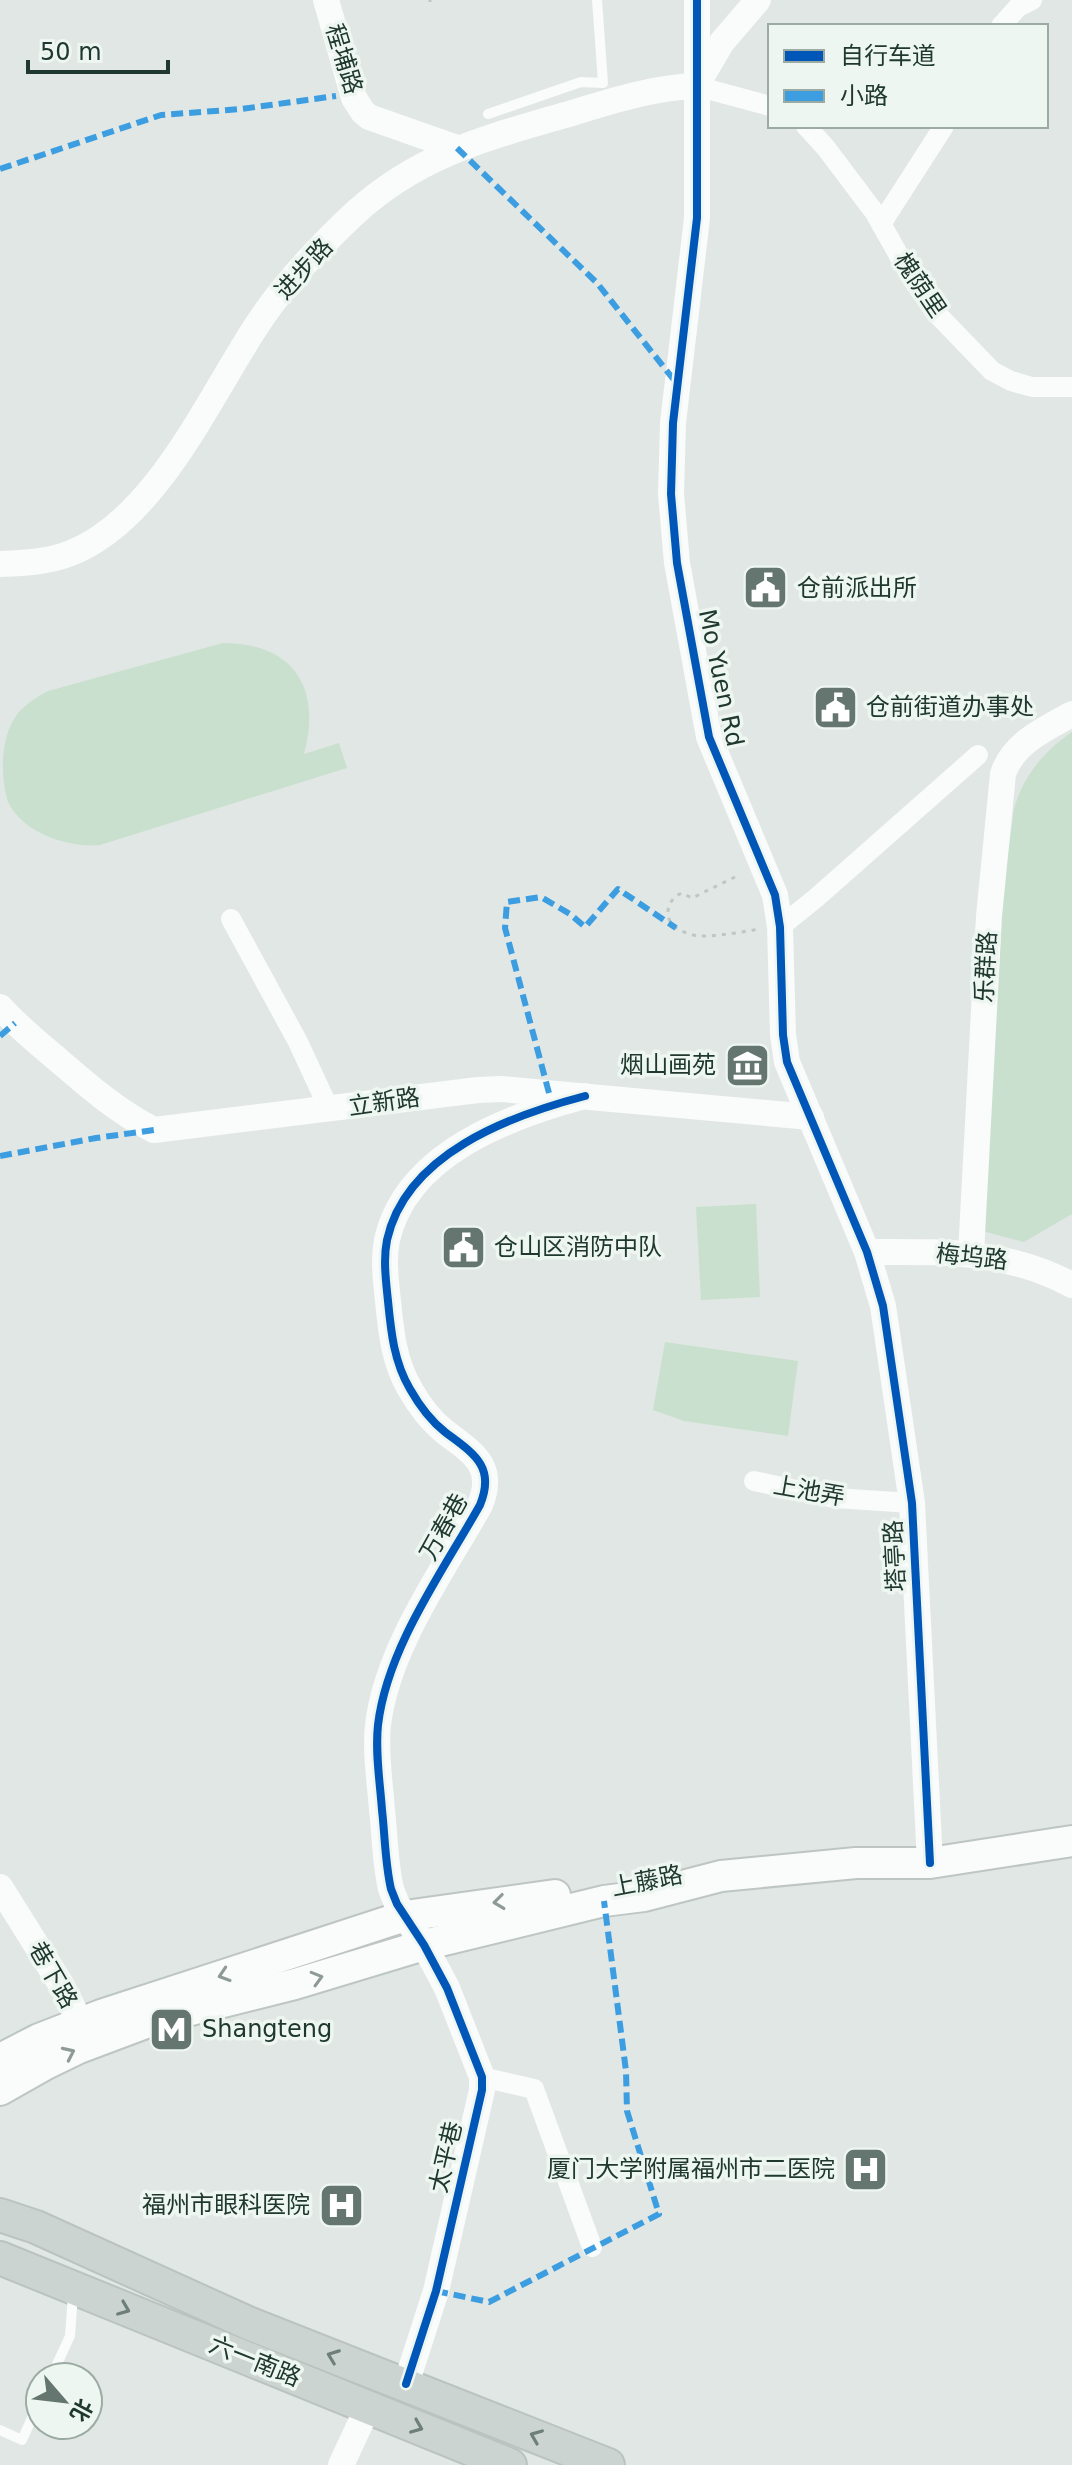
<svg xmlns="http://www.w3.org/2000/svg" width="1072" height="2465" font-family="'DejaVu Sans','Noto Sans SC',sans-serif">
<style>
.green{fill:#c9e0cf}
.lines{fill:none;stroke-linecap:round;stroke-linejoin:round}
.secondary-casing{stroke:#bdc6c2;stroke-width:34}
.primary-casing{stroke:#bbc3c0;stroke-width:36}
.path{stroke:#bec7c4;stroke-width:3;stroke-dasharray:4 6;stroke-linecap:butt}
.service{stroke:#fafbfb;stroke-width:10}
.minor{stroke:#fafbfb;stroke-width:20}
.tertiary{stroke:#fafbfb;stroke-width:26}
.secondary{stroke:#fafbfb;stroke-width:30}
.primary{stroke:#ccd4d1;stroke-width:32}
.quiet{stroke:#3c9ee1;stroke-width:6;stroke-dasharray:12 6;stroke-linecap:butt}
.cycleway-casing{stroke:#eef6f1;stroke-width:13}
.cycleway{stroke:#0057b8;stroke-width:8}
.oneway{stroke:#8d9a96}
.oneway2{stroke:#6d7f78}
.labels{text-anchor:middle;stroke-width:7;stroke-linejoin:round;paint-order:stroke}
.street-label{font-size:24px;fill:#203930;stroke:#eef6f1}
.poi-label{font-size:24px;fill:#203930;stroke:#eef6f1;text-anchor:start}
</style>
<rect width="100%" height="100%" fill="#e1e7e4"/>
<g class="green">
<path d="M223 643C294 643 322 688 304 754L339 743 347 768 100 845C68 848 23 833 8 802 0 776 0 736 18 713 27 703 37 697 48 691Z"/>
<path d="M1072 732V1214L1024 1242 982 1231 1000 914 1014 809C1023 776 1044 751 1072 732Z"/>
<polygon points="756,1204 760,1297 701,1300 696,1207"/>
<polygon points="665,1342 798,1361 788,1436 684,1421 653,1410"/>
</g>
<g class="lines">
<defs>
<g id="secondary">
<polyline points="0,2059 39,2039 101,2015 405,1916 555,1895"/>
<polyline points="0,2090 46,2064 79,2048 159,2018 295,1984 424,1945 604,1901 644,1896 721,1876 856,1863 930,1863 1072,1841"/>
</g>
<g id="primary">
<polyline points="0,2215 36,2227 248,2323 608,2465"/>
<polyline points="0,2258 510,2465"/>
</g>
</defs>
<use href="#secondary" class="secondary-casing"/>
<use href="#primary" class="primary-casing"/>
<g class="path">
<polyline points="430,2 430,0"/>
<path d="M735 877 692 898 682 893C670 897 663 913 672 924 677 931 693 936 701 936 721 936 741 932 760 929"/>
</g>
<g class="service">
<polyline points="488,114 581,82 603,83 597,0"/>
<polyline points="51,2377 70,2336 73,2294"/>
<polyline points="0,2430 22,2440 40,2400"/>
</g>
<g class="minor">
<polyline points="1001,26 1018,7 1032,0"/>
<polyline points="696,86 770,106"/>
<polyline points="806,126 826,148 875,213 911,277 936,313 992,371 1011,381 1032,387 1072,387"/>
<polyline points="881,224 944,126"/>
<polyline points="231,919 298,1042 329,1109"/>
<polyline points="780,927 816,898 978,755"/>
<polyline points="754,1481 834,1498 912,1503"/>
<polyline points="482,2077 534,2089 592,2247"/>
</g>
<g class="tertiary">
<polyline points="326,0 354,98 363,112 369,117 457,148"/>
<polyline points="697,0 697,218 673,423 671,494 677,563 709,737 775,895 780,927 783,1035 787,1062 867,1252 883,1306 912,1503 930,1863"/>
<polyline points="698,83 722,42 758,0"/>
<path d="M0 564C24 563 49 562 71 553 157 519 210 395 259 322 284 284 322 244 355 213 421 153 490 137 572 113 612 101 655 87 696 86"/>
<path d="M0 1007C17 1026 37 1042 57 1059 87 1085 118 1112 154 1130L478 1090 501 1089 811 1117"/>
<path d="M867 1252C940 1252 1005 1249 1072 1285"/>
<path d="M971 1254 989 916 1003 774C1013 743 1045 729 1072 714"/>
<polyline points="0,1887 62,1986 80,2022"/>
<path d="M406 2384 436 2291 482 2090V2077L447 1988 424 1945 397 1904 391 1889C385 1863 385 1836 382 1810 380 1782 375 1753 378 1725 387 1648 443 1571 480 1505 496 1466 473 1453 445 1432 431 1421 419 1405 410 1389 394 1362 391 1332 388 1301 386 1281 383 1260 387 1240 406 1154 509 1116 585 1096"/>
<polyline points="341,2465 368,2407"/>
</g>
<use href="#secondary" class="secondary"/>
<use href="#primary" class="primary"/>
<g class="quiet">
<polyline points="457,148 597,283 678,385"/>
<polyline points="0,169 161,115 241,109 336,96"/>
<polyline points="0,1036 15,1023"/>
<polyline points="549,1093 505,928 507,902 541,897 570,914 585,927 618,889 676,928"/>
<polyline points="0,1156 96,1138 154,1130"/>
<polyline points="436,2291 489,2302 659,2214 627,2111 626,2071 604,1901"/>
</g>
<defs>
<g id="cycleway">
<polyline points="697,0 697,218 673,423 671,494 677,563 709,737 775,895 780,927 783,1035 787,1062 867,1252 883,1306 912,1503 930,1863"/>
<path d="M406 2384 436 2291 482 2090V2077L447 1988 424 1945 397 1904 391 1889C385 1863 385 1836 382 1810 380 1782 375 1753 378 1725 387 1648 443 1571 480 1505 496 1466 473 1453 445 1432 431 1421 419 1405 410 1389 394 1362 391 1332 388 1301 386 1281 383 1260 387 1240 406 1154 509 1116 585 1096"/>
</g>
</defs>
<use href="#cycleway" class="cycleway-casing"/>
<use href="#cycleway" class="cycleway"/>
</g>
<defs><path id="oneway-chevron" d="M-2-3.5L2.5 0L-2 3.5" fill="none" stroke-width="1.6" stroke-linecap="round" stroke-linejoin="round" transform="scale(2)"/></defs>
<g class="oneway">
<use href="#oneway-chevron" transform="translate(499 1902) rotate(173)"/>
<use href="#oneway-chevron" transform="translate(224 1975) rotate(162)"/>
<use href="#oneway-chevron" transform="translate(317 1978) rotate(-16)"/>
<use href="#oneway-chevron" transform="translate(69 2053) rotate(-25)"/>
</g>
<g class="oneway2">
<use href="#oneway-chevron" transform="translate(124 2309) rotate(22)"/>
<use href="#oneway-chevron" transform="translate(333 2356) rotate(-159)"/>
<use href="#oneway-chevron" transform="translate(417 2427) rotate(22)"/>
<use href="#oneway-chevron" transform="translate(536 2436) rotate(-158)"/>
</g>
<defs>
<symbol id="civic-square" viewBox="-11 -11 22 22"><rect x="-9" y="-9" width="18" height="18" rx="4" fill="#64766f" stroke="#eef6f1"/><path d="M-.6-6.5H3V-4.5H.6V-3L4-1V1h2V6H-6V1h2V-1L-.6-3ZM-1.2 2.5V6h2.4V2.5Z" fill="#fff"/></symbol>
<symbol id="museum-square" viewBox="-11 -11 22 22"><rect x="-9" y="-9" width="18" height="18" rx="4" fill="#64766f" stroke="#eef6f1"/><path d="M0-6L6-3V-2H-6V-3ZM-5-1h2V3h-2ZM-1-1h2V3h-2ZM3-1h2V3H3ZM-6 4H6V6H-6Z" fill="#fff"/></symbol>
<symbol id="metro-square" viewBox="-11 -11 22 22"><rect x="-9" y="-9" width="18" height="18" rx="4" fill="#64766f" stroke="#eef6f1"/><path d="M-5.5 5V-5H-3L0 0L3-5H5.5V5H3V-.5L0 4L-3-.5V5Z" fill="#fff"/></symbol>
<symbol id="hospital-square" viewBox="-11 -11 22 22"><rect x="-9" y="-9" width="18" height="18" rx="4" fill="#64766f" stroke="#eef6f1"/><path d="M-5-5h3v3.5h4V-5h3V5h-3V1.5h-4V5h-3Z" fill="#fff"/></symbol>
</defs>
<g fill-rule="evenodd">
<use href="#civic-square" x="740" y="562" width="51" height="51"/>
<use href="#civic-square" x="810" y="682" width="51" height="51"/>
<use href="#museum-square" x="722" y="1040" width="51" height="51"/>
<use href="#civic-square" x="438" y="1222" width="51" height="51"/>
<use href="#metro-square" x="146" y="2004" width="51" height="51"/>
<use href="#hospital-square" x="840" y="2144" width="51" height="51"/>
<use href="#hospital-square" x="316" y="2180" width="51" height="51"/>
</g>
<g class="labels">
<g class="street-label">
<text transform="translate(344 59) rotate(73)" y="8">程埔路</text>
<text transform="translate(304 269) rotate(-48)" y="8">进步路</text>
<text transform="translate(920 285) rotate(56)" y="8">槐荫里</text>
<text transform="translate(721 678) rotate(78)" y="8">Mo Yuen Rd</text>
<text transform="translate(986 967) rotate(-87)" y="8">乐群路</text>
<text transform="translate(384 1102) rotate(-8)" y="8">立新路</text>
<text transform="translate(972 1257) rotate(6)" y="8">梅坞路</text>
<text transform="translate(809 1491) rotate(10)" y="8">上池弄</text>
<text transform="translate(444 1527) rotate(-61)" y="8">万春巷</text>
<text transform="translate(895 1556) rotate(-93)" y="8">塔亭路</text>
<text transform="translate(647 1881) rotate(-11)" y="8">上藤路</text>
<text transform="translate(53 1975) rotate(60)" y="8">巷下路</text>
<text transform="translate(446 2157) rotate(-77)" y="8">太平巷</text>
<text transform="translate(255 2361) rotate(22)" y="8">六一南路</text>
</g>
<g class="poi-label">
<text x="797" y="596">仓前派出所</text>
<text x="866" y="715">仓前街道办事处</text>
<text x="716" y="1073" text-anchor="end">烟山画苑</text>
<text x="494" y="1255">仓山区消防中队</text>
<text x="202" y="2037">Shangteng</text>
<text x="835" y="2177" text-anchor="end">厦门大学附属福州市二医院</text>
<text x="310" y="2213" text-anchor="end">福州市眼科医院</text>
</g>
</g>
<rect x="768" y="24" width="280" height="104" fill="#eef6f1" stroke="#9caaa4" stroke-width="2"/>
<rect x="784" y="50" width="40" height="12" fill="#0057b8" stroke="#9caaa4" stroke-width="2"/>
<text x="840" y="64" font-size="24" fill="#203930">自行车道</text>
<rect x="784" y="90" width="40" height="12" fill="#3c9ee1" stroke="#9caaa4" stroke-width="2"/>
<text x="840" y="104" font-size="24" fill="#203930">小路</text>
<g transform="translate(64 2401) rotate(118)"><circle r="38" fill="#eef6f1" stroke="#9caaa4" stroke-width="2"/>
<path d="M0-6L14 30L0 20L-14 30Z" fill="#64766f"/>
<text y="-12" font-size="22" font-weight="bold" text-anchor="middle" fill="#203930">北</text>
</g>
<path d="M28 60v12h140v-12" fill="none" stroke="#203930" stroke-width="4"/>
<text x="40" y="60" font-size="24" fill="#203930" stroke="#eef6f1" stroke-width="6" paint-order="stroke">50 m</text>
</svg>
